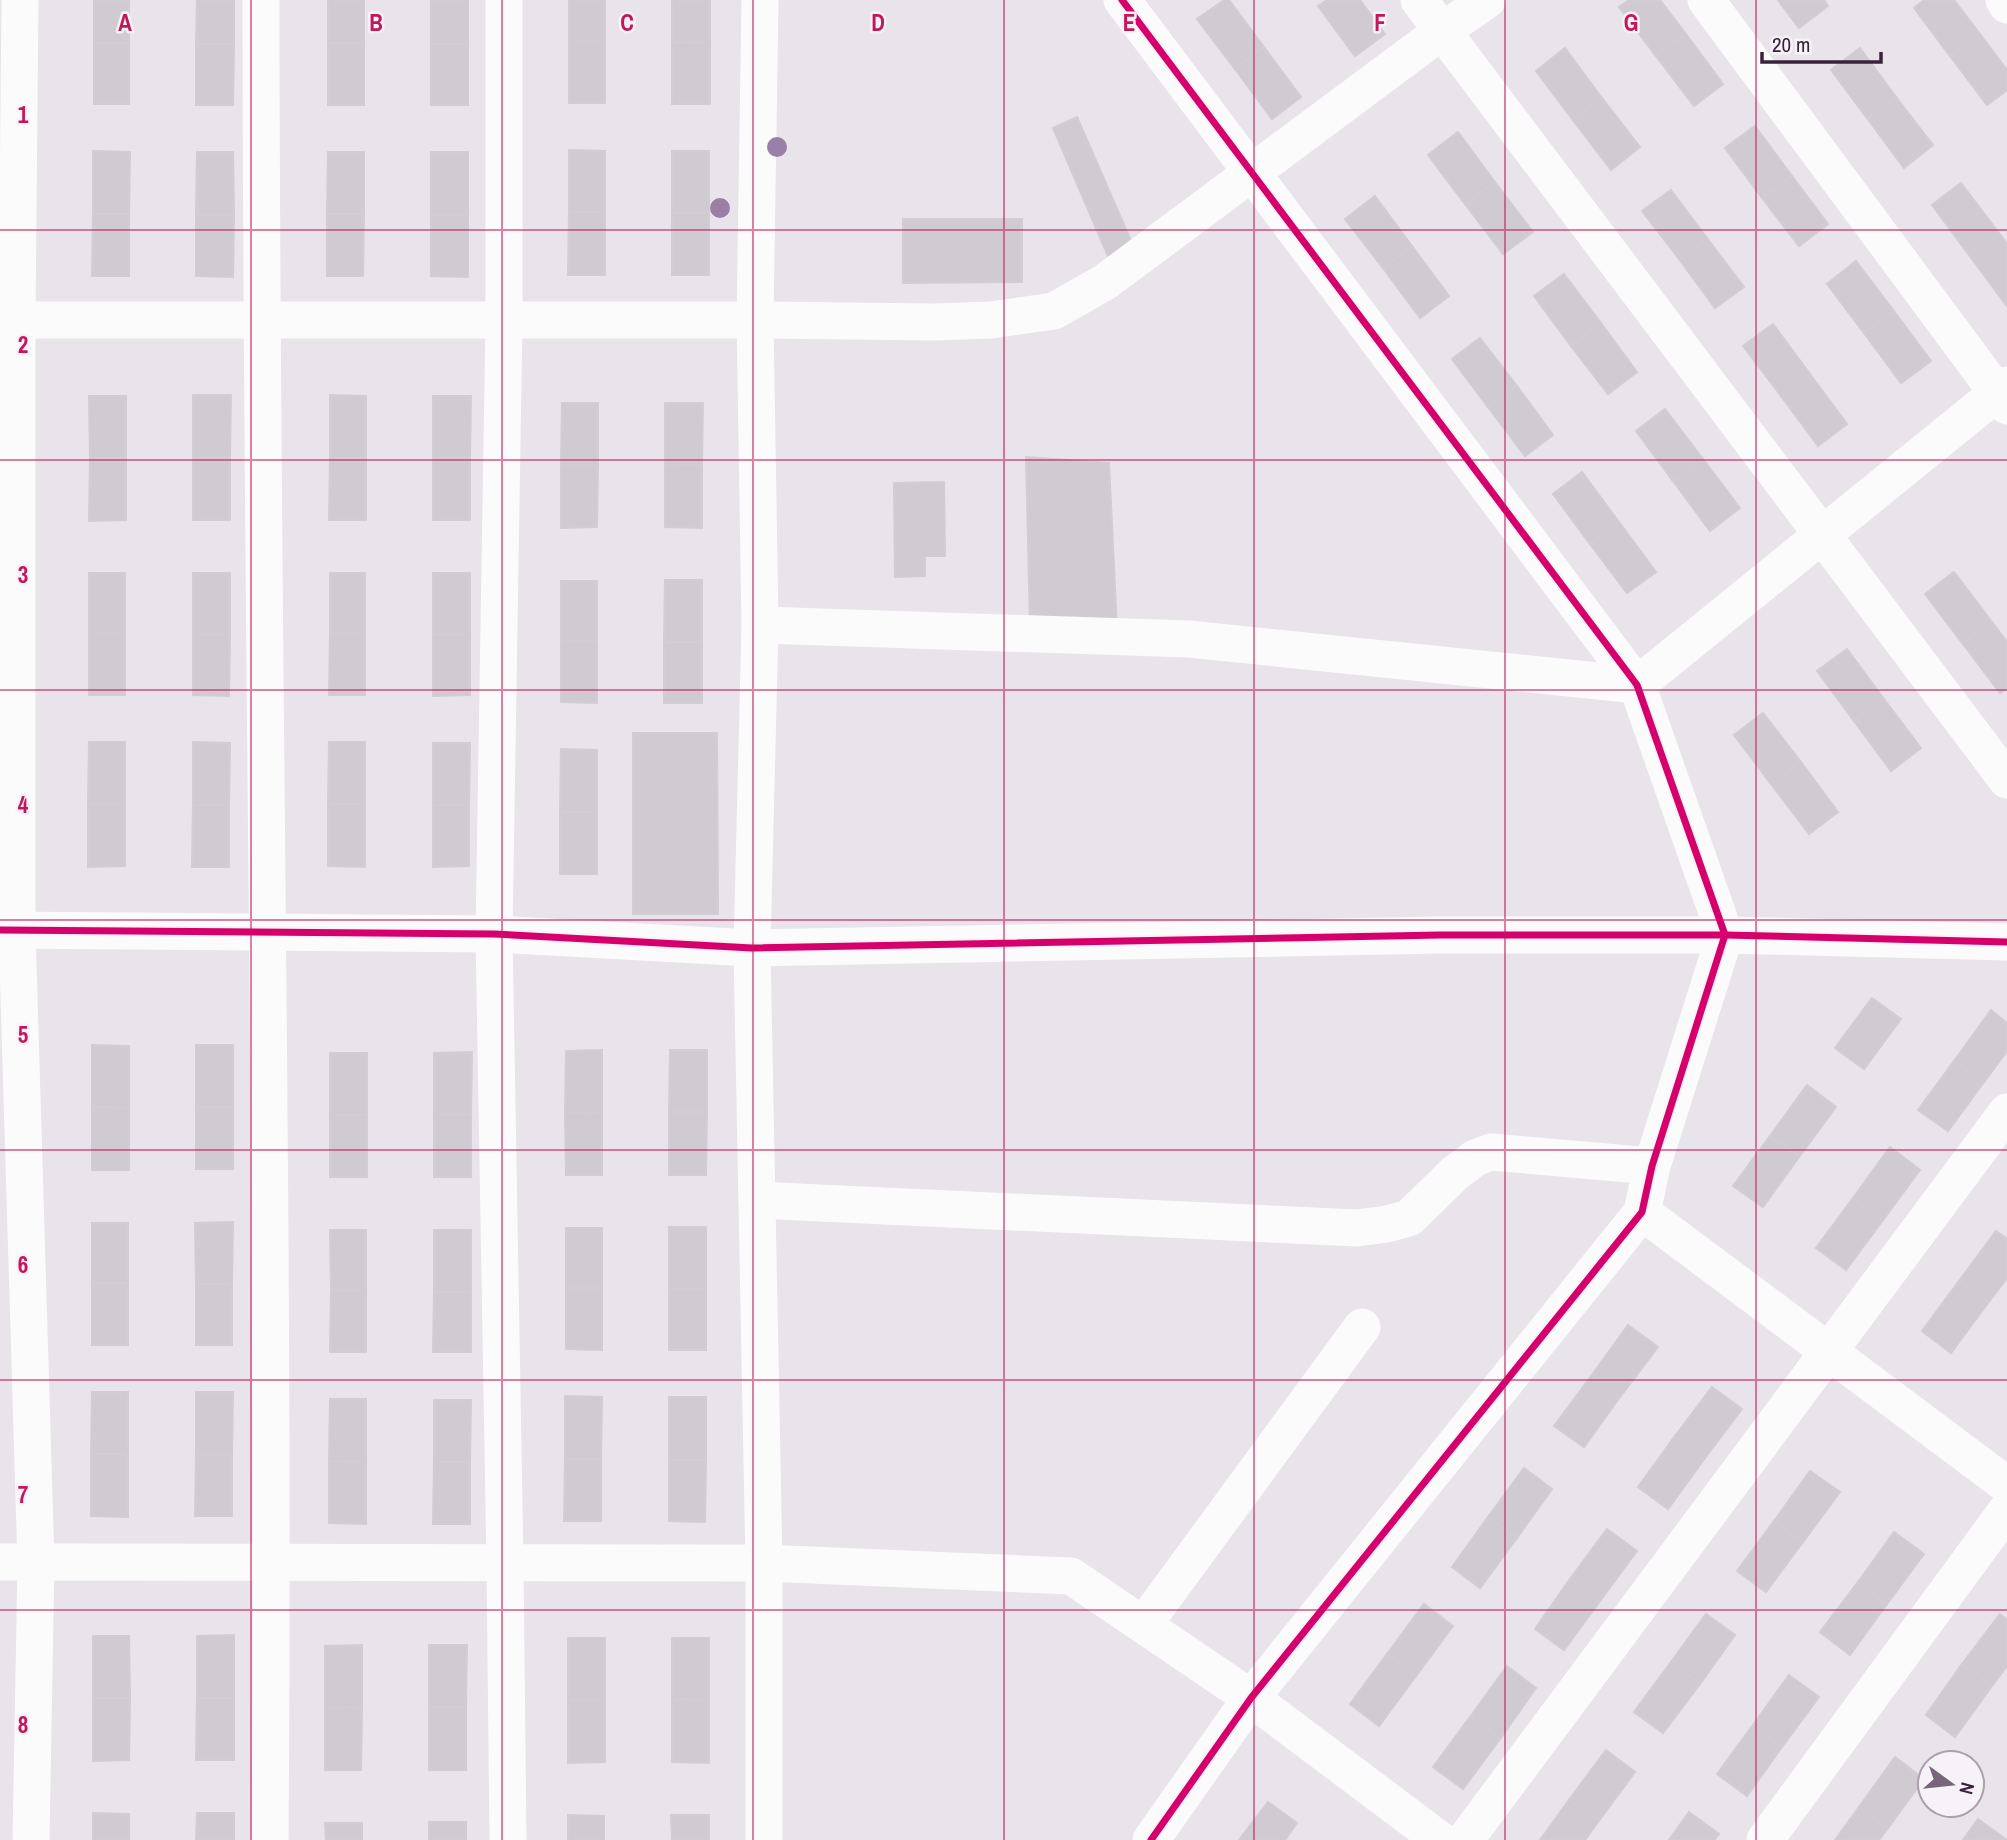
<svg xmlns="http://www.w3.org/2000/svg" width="2007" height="1840" font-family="'Archivo Narrow',sans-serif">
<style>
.building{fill:#cfcbd1;stroke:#d1cdd2;stroke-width:2}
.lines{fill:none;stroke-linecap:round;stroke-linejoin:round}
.minor{stroke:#fcfbfc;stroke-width:37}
.cycleway-casing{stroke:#f6f2f8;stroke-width:11}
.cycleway{stroke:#d6006c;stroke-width:7}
.tree{fill:#9880a8}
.grid{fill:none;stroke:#c2185b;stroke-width:2;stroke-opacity:0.55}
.grid-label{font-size:23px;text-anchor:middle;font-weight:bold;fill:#c2185b;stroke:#f6f2f8;stroke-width:5;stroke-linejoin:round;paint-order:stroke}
</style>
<rect width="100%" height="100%" fill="#e8e4ea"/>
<g class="building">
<rect x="94" y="0" width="35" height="43"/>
<polygon points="197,0 234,0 234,44 196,44"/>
<rect x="328" y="0" width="36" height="43"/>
<rect x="431" y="0" width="37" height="44"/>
<polygon points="569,0 605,0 605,41 569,42"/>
<polygon points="672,0 710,0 710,43 672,42"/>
<polygon points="1224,0 1229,0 1264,47 1235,69 1197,19"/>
<polygon points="1327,0 1360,0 1385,34 1355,56 1318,6"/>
<polygon points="1629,0 1660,0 1686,34 1656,56 1619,7"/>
<polygon points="1778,0 1824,0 1828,6 1799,28"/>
<polygon points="1924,0 1954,0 1980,34 1950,56 1914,8"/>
<polygon points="1686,34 1723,84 1694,106 1656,56"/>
<polygon points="1980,34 2007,70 2007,90 1987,105 1950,56"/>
<polygon points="605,41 605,103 569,103 569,42"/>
<polygon points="672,42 710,43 710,104 672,104"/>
<rect x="94" y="43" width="35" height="61"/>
<rect x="328" y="43" width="36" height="62"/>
<polygon points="196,44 234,44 233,105 196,105"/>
<rect x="431" y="44" width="37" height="61"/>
<polygon points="1264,47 1301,97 1272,119 1235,69"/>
<polygon points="1565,48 1602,98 1573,120 1536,71"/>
<polygon points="1860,48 1896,97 1867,118 1831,70"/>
<polygon points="1896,97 1933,145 1904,168 1867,118"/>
<polygon points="1602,98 1640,147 1611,170 1573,120"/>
<polygon points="1077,117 1135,250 1110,261 1053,128"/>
<polygon points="1755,126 1792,176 1762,198 1725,148"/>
<polygon points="1458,132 1495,182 1465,204 1428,155"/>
<polygon points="569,150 605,151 605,212 569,212"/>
<polygon points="93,151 130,152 129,214 93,214"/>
<rect x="672" y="151" width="37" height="62"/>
<polygon points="197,152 233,152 234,215 196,215"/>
<polygon points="328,152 364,152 364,214 327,214"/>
<rect x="431" y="152" width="37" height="63"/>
<polygon points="1792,176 1828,224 1799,246 1762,198"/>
<polygon points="1495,182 1533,232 1503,254 1465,204"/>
<polygon points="1961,183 1999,233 1969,255 1932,205"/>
<polygon points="1671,190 1707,238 1679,259 1642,211"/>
<polygon points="1375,196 1412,246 1383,268 1345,219"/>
<polygon points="569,212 605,212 605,275 568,275"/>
<rect x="672" y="213" width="37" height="62"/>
<polygon points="93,214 129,214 129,276 92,276"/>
<polygon points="327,214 364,214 363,276 327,276"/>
<polygon points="196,215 234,215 233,277 196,276"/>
<polygon points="431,215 468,215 468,277 431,276"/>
<polygon points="903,219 1022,219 1022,282 903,283"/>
<polygon points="1999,233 2007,244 2006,305 1969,255"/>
<polygon points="1707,238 1744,287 1715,308 1679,259"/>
<polygon points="1412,246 1449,296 1420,318 1383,268"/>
<polygon points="1856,261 1894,311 1864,333 1827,284"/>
<polygon points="1564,274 1601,323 1571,346 1534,296"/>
<polygon points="1894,311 1931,361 1901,383 1864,333"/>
<polygon points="1601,323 1637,372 1608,394 1571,346"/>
<polygon points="1773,324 1810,374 1781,396 1743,346"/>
<polygon points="1480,338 1517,386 1488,407 1452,359"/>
<polygon points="1810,374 1847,424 1818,446 1781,396"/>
<polygon points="1517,386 1553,435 1525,456 1488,407"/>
<polygon points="193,395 231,395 230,457 193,457"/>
<polygon points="330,395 366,396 366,458 330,458"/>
<polygon points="89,396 126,396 126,458 90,458"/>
<polygon points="433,396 471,396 470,457 433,457"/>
<polygon points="562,403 598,403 598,465 561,466"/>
<polygon points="665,403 703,403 702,465 665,464"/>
<polygon points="1665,409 1703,459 1673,481 1636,431"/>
<rect x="193" y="457" width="37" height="63"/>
<rect x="433" y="457" width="37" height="63"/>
<polygon points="1026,457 1109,463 1117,629 1030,626"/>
<polygon points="90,458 126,458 126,520 89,521"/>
<polygon points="330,458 366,458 366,520 329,520"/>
<polygon points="1703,459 1740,508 1710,531 1673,481"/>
<polygon points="665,464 702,465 702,528 665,527"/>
<polygon points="598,465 597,527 561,528 561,466"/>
<polygon points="1582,472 1619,522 1590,544 1553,494"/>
<polygon points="944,482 945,556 925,556 925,576 895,577 894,483"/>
<polygon points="1619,522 1656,572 1627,593 1590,544"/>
<polygon points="1954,572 1992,622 1963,644 1925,594"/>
<polygon points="89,573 125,573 125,633 89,634"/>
<polygon points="193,573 230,573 230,634 193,635"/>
<polygon points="330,573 365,573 365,634 330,633"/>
<polygon points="433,573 470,573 470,635 433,634"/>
<polygon points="665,580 702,580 702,642 664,642"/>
<rect x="561" y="581" width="36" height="60"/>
<polygon points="1992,622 2007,642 2007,688 2000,693 1963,644"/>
<polygon points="125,633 125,695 89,695 89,634"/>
<polygon points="330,633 365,634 365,695 329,695"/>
<polygon points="230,634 229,696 193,695 193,635"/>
<polygon points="433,634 470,635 470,695 433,696"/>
<polygon points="561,641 597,641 597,703 561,702"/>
<rect x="664" y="642" width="38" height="61"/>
<polygon points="1847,649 1884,699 1854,721 1817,671"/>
<polygon points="1884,699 1921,748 1891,771 1854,721"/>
<polygon points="1763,713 1801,762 1771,784 1734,735"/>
<polygon points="633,733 717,733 718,914 633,914"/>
<polygon points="89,742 125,742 125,805 88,804"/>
<polygon points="193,742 230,743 229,805 193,805"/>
<polygon points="329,742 365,742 365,804 328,804"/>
<polygon points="433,743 470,743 469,805 433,805"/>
<polygon points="561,749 597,750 597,812 560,812"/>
<polygon points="1801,762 1838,812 1809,834 1771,784"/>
<polygon points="88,804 125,805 125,866 88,867"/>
<polygon points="328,804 365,804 365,867 328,866"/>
<polygon points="193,805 229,805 229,867 192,867"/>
<polygon points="433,805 469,805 469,866 433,867"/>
<rect x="560" y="812" width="37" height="62"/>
<polygon points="1872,998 1901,1019 1864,1069 1835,1048"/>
<polygon points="1991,1010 2007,1023 2007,1051 1984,1082 1954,1061"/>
<polygon points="92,1045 129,1046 129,1108 92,1107"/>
<rect x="196" y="1045" width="37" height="62"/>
<polygon points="602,1050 602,1112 565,1113 566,1051"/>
<polygon points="670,1050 707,1050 707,1112 669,1112"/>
<polygon points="472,1052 471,1114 434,1115 434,1053"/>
<rect x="330" y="1053" width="37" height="62"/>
<polygon points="1954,1061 1984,1082 1948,1131 1918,1110"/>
<polygon points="1807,1085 1836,1107 1799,1157 1770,1136"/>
<polygon points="92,1107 129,1108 129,1170 92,1170"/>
<rect x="196" y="1107" width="37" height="62"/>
<polygon points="602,1112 602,1175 566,1175 565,1113"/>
<polygon points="669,1112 707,1112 706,1175 669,1175"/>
<polygon points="471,1114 471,1177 434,1177 434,1115"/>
<rect x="330" y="1115" width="37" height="62"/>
<polygon points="1770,1136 1799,1157 1763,1207 1733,1186"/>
<polygon points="1890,1147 1920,1170 1883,1220 1853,1198"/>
<polygon points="1853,1198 1883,1220 1846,1270 1816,1248"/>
<polygon points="233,1222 232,1284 196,1284 195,1223"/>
<rect x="92" y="1223" width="36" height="60"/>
<rect x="669" y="1227" width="37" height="62"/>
<rect x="566" y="1228" width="36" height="60"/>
<polygon points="330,1230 366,1230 366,1291 331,1290"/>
<rect x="434" y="1230" width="37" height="62"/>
<polygon points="1996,1231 2007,1239 2007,1278 1988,1303 1959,1281"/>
<polygon points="1959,1281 1988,1303 1951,1353 1922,1331"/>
<rect x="92" y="1283" width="36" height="62"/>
<rect x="196" y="1284" width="36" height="61"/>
<polygon points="566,1288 602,1288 602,1350 566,1349"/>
<rect x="669" y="1289" width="37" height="61"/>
<polygon points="331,1290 366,1291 366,1352 330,1352"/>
<polygon points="434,1292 471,1292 471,1352 433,1352"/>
<polygon points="1628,1325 1658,1347 1620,1397 1592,1375"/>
<polygon points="1592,1375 1620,1397 1584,1447 1554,1426"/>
<polygon points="1712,1387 1742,1409 1705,1458 1675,1436"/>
<polygon points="92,1392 128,1392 128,1454 91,1454"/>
<polygon points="196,1392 233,1392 232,1454 196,1455"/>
<polygon points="565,1396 602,1397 601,1459 565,1459"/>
<rect x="669" y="1397" width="37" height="63"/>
<polygon points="330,1399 366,1399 366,1462 329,1461"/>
<polygon points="434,1400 471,1400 470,1462 434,1462"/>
<polygon points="1675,1436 1705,1458 1668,1509 1638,1487"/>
<polygon points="91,1454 128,1454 128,1517 91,1516"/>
<polygon points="232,1454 232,1516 195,1516 196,1455"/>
<polygon points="565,1459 601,1459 601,1521 564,1521"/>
<polygon points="669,1460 706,1460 705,1522 669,1521"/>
<polygon points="329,1461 366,1462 366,1524 329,1523"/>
<polygon points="434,1462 470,1462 470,1524 433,1524"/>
<polygon points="1524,1468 1552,1489 1517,1538 1488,1517"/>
<polygon points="1810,1471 1840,1492 1803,1542 1774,1521"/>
<polygon points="1488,1517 1517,1538 1480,1588 1452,1567"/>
<polygon points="1774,1521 1803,1542 1766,1592 1737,1571"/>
<polygon points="1607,1529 1637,1551 1600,1601 1570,1579"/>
<polygon points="1894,1532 1924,1554 1887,1604 1858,1582"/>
<polygon points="1570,1579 1600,1601 1564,1650 1535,1629"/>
<polygon points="1858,1582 1887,1604 1850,1655 1820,1632"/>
<polygon points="1424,1604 1453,1626 1416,1676 1387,1654"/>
<polygon points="1706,1614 1735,1635 1700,1684 1671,1662"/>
<polygon points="2000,1614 2007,1620 2007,1666 1992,1686 1962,1664"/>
<polygon points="234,1635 234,1698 197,1698 197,1636"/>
<polygon points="93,1636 129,1636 130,1698 93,1698"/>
<polygon points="568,1638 605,1638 605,1700 568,1701"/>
<polygon points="672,1638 709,1638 709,1700 672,1699"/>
<polygon points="362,1645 362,1707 325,1708 325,1646"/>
<polygon points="429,1645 467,1645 466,1707 429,1707"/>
<polygon points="1387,1654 1416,1676 1379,1726 1350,1704"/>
<polygon points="1671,1662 1700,1684 1663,1733 1634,1712"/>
<polygon points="1962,1664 1992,1686 1955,1737 1926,1715"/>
<polygon points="1507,1666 1536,1688 1500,1739 1470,1717"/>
<polygon points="1789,1675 1819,1697 1782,1747 1753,1725"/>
<polygon points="93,1698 130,1698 129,1760 93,1761"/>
<polygon points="197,1698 234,1698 234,1760 196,1760"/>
<polygon points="672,1699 709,1700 709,1763 672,1762"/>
<polygon points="605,1700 605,1762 568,1763 568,1701"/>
<polygon points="362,1707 361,1770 325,1770 325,1708"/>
<rect x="429" y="1707" width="37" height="63"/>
<polygon points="1470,1717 1500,1739 1463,1789 1433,1767"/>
<polygon points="1753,1725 1782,1747 1747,1796 1717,1774"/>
<polygon points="1606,1750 1635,1772 1598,1822 1569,1800"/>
<polygon points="1895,1757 1924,1779 1888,1828 1859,1807"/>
<polygon points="1569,1800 1598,1822 1585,1840 1540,1840"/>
<polygon points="1268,1802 1297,1823 1285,1840 1239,1840"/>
<polygon points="1859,1807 1888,1828 1879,1840 1835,1840"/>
<polygon points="1689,1812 1719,1834 1714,1840 1669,1840"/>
<polygon points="93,1813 129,1814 129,1840 93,1840"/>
<polygon points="197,1813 234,1813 234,1840 196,1840"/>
<polygon points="568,1815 604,1816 604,1840 568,1840"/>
<polygon points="671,1815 709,1815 709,1840 672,1840"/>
<polygon points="1978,1819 2007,1840 1963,1840"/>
<rect x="429" y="1822" width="37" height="18"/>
<polygon points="325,1823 362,1823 362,1840 326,1840"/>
</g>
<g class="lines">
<g class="minor">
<polyline points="20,0 17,320 17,930 36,1563 31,1840"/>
<path d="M261 0C261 613 275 1227 270 1840"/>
<polyline points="504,0 504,320 494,934 505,1564 508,1840"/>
<polyline points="760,0 755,320 760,625 752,948 764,1563 764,1840"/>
<polyline points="1122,0 1637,685 1725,935 1652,1166 1642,1212 1251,1698 1151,1840"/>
<polyline points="1419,0 2007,780"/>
<polyline points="1706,0 2007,406"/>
<polyline points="2004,0 2007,5"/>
<polyline points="0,320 755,320 935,322 991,320 1054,311 1105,282 1442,31 1487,0"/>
<polyline points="760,625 1189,639 1637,685 2007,385"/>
<polyline points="0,930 494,934 752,948 1440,935 1725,935 2007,942"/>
<polyline points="757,1200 1357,1228 1387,1224 1409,1218 1454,1174 1475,1158 1491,1152 1652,1166"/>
<polyline points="1642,1212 2007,1485"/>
<polyline points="0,1562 764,1563 1071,1576 1251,1698 1440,1840"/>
<polyline points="1144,1624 1362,1327"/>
<polyline points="1465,1840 2007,1112"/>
<polyline points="1765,1840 2007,1510"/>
</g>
<defs>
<g id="cycleway">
<polyline points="1122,0 1637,685 1725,935 1652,1166 1642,1212 1251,1698 1151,1840"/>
<polyline points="0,930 494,934 752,948 1440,935 1725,935 2007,942"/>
</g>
</defs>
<use href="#cycleway" class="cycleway-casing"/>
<use href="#cycleway" class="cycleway"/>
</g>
<g class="tree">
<circle cx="777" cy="147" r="10"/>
<circle cx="720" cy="208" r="10"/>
</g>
<path class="grid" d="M251 0V1840M502 0V1840M753 0V1840M1004 0V1840M1254 0V1840M1505 0V1840M1756 0V1840M0 230H2007M0 460H2007M0 690H2007M0 920H2007M0 1150H2007M0 1380H2007M0 1610H2007"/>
<g class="grid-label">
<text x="125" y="31">A</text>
<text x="376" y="31">B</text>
<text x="627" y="31">C</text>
<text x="878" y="31">D</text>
<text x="1129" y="31">E</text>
<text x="1380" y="31">F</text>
<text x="1631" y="31">G</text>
<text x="23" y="123">1</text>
<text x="23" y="353">2</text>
<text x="23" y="583">3</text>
<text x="23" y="813">4</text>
<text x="23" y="1043">5</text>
<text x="23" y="1273">6</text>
<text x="23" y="1503">7</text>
<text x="23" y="1733">8</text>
</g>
<g transform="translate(1951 1784) rotate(105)"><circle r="33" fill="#f6f2f8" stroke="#ab9fad" stroke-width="2"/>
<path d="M0-5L12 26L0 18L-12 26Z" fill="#776679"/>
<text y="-10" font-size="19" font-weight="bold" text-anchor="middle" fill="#3a223c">N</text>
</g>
<path d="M1762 52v10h119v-10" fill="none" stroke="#3a223c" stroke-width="3.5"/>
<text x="1772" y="52" font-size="21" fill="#3a223c" stroke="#f6f2f8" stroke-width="5" paint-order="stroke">20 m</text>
</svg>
